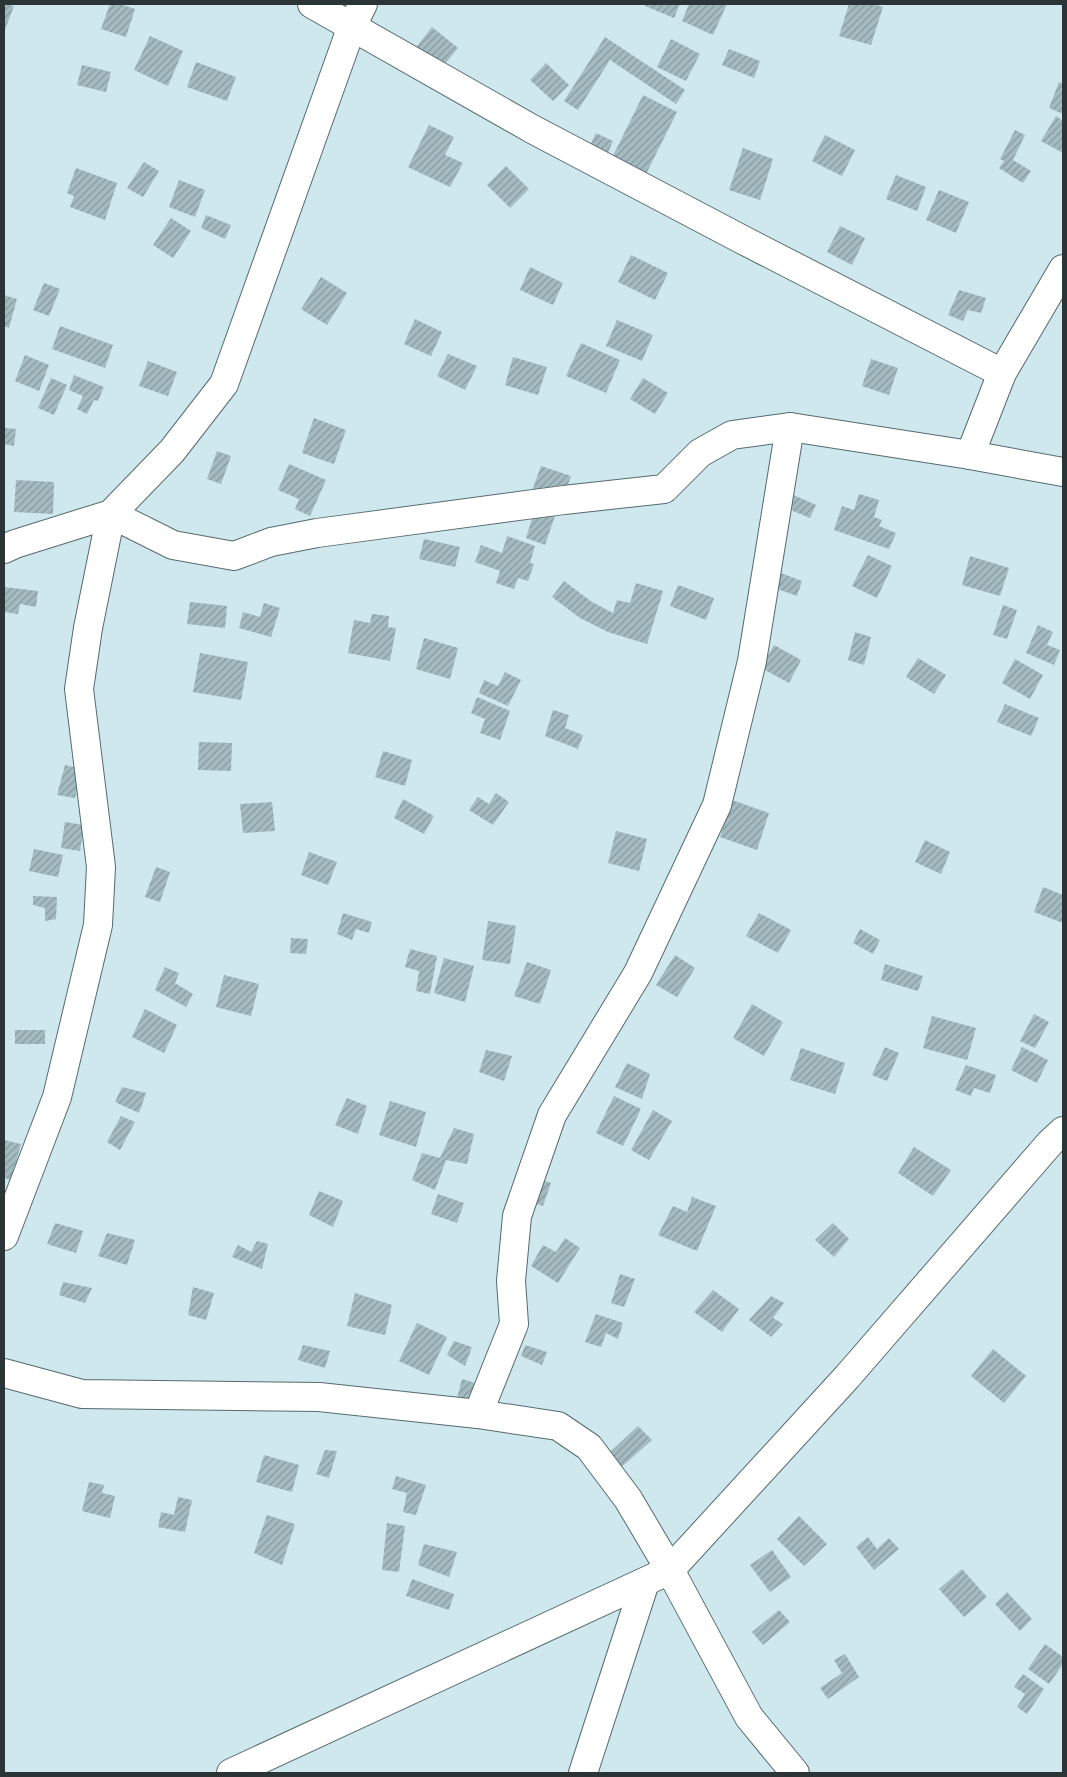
<svg xmlns="http://www.w3.org/2000/svg" width="1067" height="1777" font-family="'DejaVu Sans',sans-serif">
<style>
.building{fill:url(#building-hatch)}
.lines{fill:none;stroke-linecap:round;stroke-linejoin:round}
.minor-casing{stroke:#556b6f;stroke-width:30}
.minor{stroke:#fff;stroke-width:28}
</style>
<defs>
<pattern id="building-hatch" width="6" height="6" patternUnits="userSpaceOnUse" patternTransform="scale(1.25)"><rect width="6" height="6" fill="#a4bcc1"/><path d="M-1 1l2-2M0 6l6-6M5 7l2-2" fill="none" stroke="#869a9e"/></pattern>
</defs>
<rect width="100%" height="100%" fill="#cfe8ed"/>
<g class="building">
<polygon points="4,4 14,6 4,32"/>
<polygon points="110,4 120,4 135,9 126,37 101,29"/>
<polygon points="646,4 680,4 674,18 645,6"/>
<polygon points="689,4 727,4 713,35 682,21"/>
<polygon points="849,4 873,4 883,7 871,45 839,36"/>
<polygon points="432,27 458,48 440,70 414,50"/>
<polygon points="150,36 183,51 168,86 134,70"/>
<polygon points="605,37 685,90 676,104 610,60 578,110 564,101"/>
<polygon points="671,39 700,54 686,81 657,67"/>
<polygon points="729,49 760,61 754,78 722,65"/>
<polygon points="196,62 236,77 227,101 187,87"/>
<polygon points="546,63 569,85 553,101 530,80"/>
<polygon points="82,65 111,72 106,92 77,85"/>
<polygon points="1059,82 1063,84 1063,114 1049,108"/>
<polygon points="643,95 677,112 645,176 611,160"/>
<polygon points="1056,116 1063,121 1063,153 1041,141"/>
<polygon points="429,125 454,137 445,155 463,163 450,187 408,167"/>
<polygon points="1015,130 1025,135 1013,160 1031,171 1023,183 999,168 1004,161 1000,159"/>
<polygon points="596,133 613,141 607,155 589,147"/>
<polygon points="825,135 855,150 842,176 812,161"/>
<polygon points="743,148 773,159 760,200 729,190"/>
<polygon points="144,162 159,171 143,197 127,188"/>
<polygon points="506,166 529,189 510,208 487,185"/>
<polygon points="76,168 117,183 105,220 70,207 74,196 67,193"/>
<polygon points="896,175 926,187 917,211 886,199"/>
<polygon points="179,180 205,190 195,217 169,207"/>
<polygon points="939,190 969,202 956,233 926,220"/>
<polygon points="206,215 231,225 225,239 201,228"/>
<polygon points="171,218 191,231 173,258 153,245"/>
<polygon points="840,226 865,238 852,265 827,252"/>
<polygon points="631,255 668,273 655,300 618,282"/>
<polygon points="530,267 563,283 553,305 520,290"/>
<polygon points="321,277 347,293 327,325 301,309"/>
<polygon points="44,283 60,289 49,316 33,310"/>
<polygon points="959,290 986,298 981,313 968,310 963,321 948,315"/>
<polygon points="4,295 17,299 9,328 4,326"/>
<polygon points="415,319 442,332 431,356 404,344"/>
<polygon points="617,320 653,335 642,361 606,346"/>
<polygon points="60,326 113,345 105,368 52,349"/>
<polygon points="581,343 620,360 606,393 566,376"/>
<polygon points="448,354 477,366 465,390 437,376"/>
<polygon points="25,355 49,365 39,391 15,381"/>
<polygon points="513,357 547,367 538,395 505,385"/>
<polygon points="871,359 898,368 889,395 862,386"/>
<polygon points="148,361 177,372 168,396 139,386"/>
<polygon points="74,375 104,387 98,401 94,400 87,414 77,409 83,396 69,390"/>
<polygon points="51,378 67,385 54,415 38,408"/>
<polygon points="643,378 668,393 655,414 630,399"/>
<polygon points="314,418 346,430 334,464 302,453"/>
<polygon points="4,428 16,429 14,446 4,444"/>
<polygon points="217,451 231,456 221,484 207,479"/>
<polygon points="289,464 326,480 310,516 295,509 299,499 278,490"/>
<polygon points="541,466 571,476 558,512 528,502"/>
<polygon points="16,480 54,482 53,514 14,512"/>
<polygon points="787,492 816,505 810,518 781,506"/>
<polygon points="859,494 879,500 874,517 882,520 879,526 896,533 889,549 834,530 842,506 854,510"/>
<polygon points="535,509 555,516 545,545 526,538"/>
<polygon points="507,536 535,546 530,563 534,564 528,581 518,578 514,589 496,583 500,571 475,562 481,545 502,553"/>
<polygon points="424,539 460,547 455,567 419,559"/>
<polygon points="868,555 892,566 877,598 852,586"/>
<polygon points="970,556 1009,568 1000,596 962,585"/>
<polygon points="778,572 802,581 797,596 772,587"/>
<polygon points="564,581 592,602 613,613 617,600 630,603 636,583 663,591 647,644 608,632 580,618 552,597"/>
<polygon points="678,585 714,598 706,620 670,606"/>
<polygon points="4,587 38,591 36,607 20,604 18,614 4,612"/>
<polygon points="190,602 227,606 225,628 187,624"/>
<polygon points="264,603 280,608 271,637 239,628 243,612 260,617"/>
<polygon points="1003,605 1017,610 1007,639 993,635"/>
<polygon points="372,614 389,616 388,627 396,628 390,661 348,653 354,620 370,623"/>
<polygon points="1038,625 1053,632 1047,645 1060,650 1054,665 1026,653"/>
<polygon points="855,632 871,637 864,665 848,660"/>
<polygon points="424,638 458,648 450,679 416,669"/>
<polygon points="774,645 801,660 789,683 761,668"/>
<polygon points="200,653 248,662 241,700 193,692"/>
<polygon points="918,658 946,675 934,694 906,677"/>
<polygon points="1015,659 1043,675 1030,699 1002,683"/>
<polygon points="505,672 521,680 508,706 479,693 484,680 498,686"/>
<polygon points="477,697 510,711 500,740 480,733 485,719 471,713"/>
<polygon points="1005,704 1039,718 1031,736 997,722"/>
<polygon points="553,710 569,715 565,728 583,735 578,749 545,736"/>
<polygon points="199,742 232,743 231,771 198,770"/>
<polygon points="383,751 412,760 405,786 375,777"/>
<polygon points="65,765 82,769 75,798 57,795"/>
<polygon points="496,793 509,802 493,825 469,810 478,797 489,804"/>
<polygon points="403,799 434,816 424,834 394,818"/>
<polygon points="732,800 769,813 757,850 720,837"/>
<polygon points="272,802 275,831 243,833 240,804"/>
<polygon points="65,822 84,825 80,851 61,848"/>
<polygon points="616,831 647,839 639,871 608,863"/>
<polygon points="925,840 950,852 941,874 915,862"/>
<polygon points="34,849 63,855 58,877 29,871"/>
<polygon points="309,852 337,862 328,885 301,875"/>
<polygon points="156,867 170,872 160,902 145,897"/>
<polygon points="1043,887 1063,895 1063,923 1034,912"/>
<polygon points="33,896 57,897 56,919 45,921 45,908 33,905"/>
<polygon points="343,913 372,922 369,933 356,929 352,940 337,934"/>
<polygon points="759,913 791,930 778,953 746,936"/>
<polygon points="488,921 516,926 510,964 482,960"/>
<polygon points="860,929 880,940 873,954 853,943"/>
<polygon points="291,938 308,939 306,954 290,953"/>
<polygon points="410,949 437,956 430,994 416,991 419,971 405,967"/>
<polygon points="675,955 695,968 677,997 656,985"/>
<polygon points="444,958 474,966 465,1002 434,993"/>
<polygon points="527,962 551,970 540,1004 514,996"/>
<polygon points="885,964 923,976 918,991 881,980"/>
<polygon points="165,967 179,973 175,983 193,994 186,1007 155,990"/>
<polygon points="224,975 259,984 251,1016 216,1007"/>
<polygon points="752,1004 783,1022 764,1056 733,1038"/>
<polygon points="145,1009 177,1025 164,1053 132,1037"/>
<polygon points="1034,1014 1049,1022 1035,1048 1020,1041"/>
<polygon points="932,1016 976,1028 967,1060 923,1048"/>
<rect x="15" y="1030" width="30" height="14"/>
<polygon points="885,1047 899,1053 887,1081 872,1075"/>
<polygon points="1022,1047 1048,1060 1037,1083 1011,1070"/>
<polygon points="801,1048 845,1063 835,1094 790,1080"/>
<polygon points="486,1050 512,1056 504,1081 479,1072"/>
<polygon points="627,1063 650,1074 642,1099 615,1087"/>
<polygon points="966,1065 996,1075 990,1093 974,1088 971,1096 955,1090"/>
<polygon points="122,1087 146,1093 139,1113 115,1102"/>
<polygon points="614,1096 641,1109 623,1146 596,1133"/>
<polygon points="347,1098 367,1106 358,1134 335,1125"/>
<polygon points="390,1101 426,1112 416,1147 379,1135"/>
<polygon points="653,1110 672,1121 649,1160 631,1150"/>
<polygon points="121,1116 135,1122 120,1150 107,1142"/>
<polygon points="454,1128 474,1134 467,1164 446,1160 435,1190 412,1180 422,1153 440,1158"/>
<polygon points="4,1140 21,1144 11,1180 4,1178"/>
<polygon points="914,1147 951,1170 933,1196 898,1173"/>
<polygon points="536,1178 551,1183 543,1206 528,1201"/>
<polygon points="319,1191 343,1201 333,1227 309,1215"/>
<polygon points="438,1194 464,1203 457,1223 431,1214"/>
<polygon points="692,1197 716,1206 697,1251 658,1235 673,1206 687,1212"/>
<polygon points="55,1223 83,1231 76,1253 47,1244"/>
<polygon points="833,1223 849,1239 834,1257 815,1240"/>
<polygon points="107,1233 135,1240 127,1265 98,1256"/>
<polygon points="565,1238 580,1248 558,1283 531,1266 543,1245 556,1252"/>
<polygon points="257,1241 268,1244 262,1269 232,1257 238,1245 251,1252"/>
<polygon points="620,1274 635,1279 624,1307 611,1303"/>
<polygon points="63,1282 92,1288 85,1303 59,1295"/>
<polygon points="193,1287 214,1293 206,1320 188,1315"/>
<polygon points="713,1290 739,1309 722,1332 694,1312"/>
<polygon points="355,1293 392,1305 385,1335 347,1326"/>
<polygon points="771,1296 784,1303 773,1318 783,1324 771,1337 749,1320"/>
<polygon points="596,1314 623,1323 618,1339 606,1333 601,1347 585,1342"/>
<polygon points="417,1323 447,1337 429,1375 399,1361"/>
<polygon points="454,1341 472,1347 465,1366 447,1355"/>
<polygon points="303,1345 330,1351 325,1368 298,1360"/>
<polygon points="525,1345 547,1352 542,1365 521,1356"/>
<polygon points="993,1349 1026,1376 1004,1403 971,1376"/>
<polygon points="462,1379 475,1383 469,1402 457,1398"/>
<polygon points="638,1426 652,1440 618,1470 606,1456"/>
<polygon points="325,1450 337,1451 329,1478 316,1474"/>
<polygon points="264,1455 299,1465 292,1492 256,1482"/>
<polygon points="396,1476 426,1485 416,1515 403,1512 407,1493 392,1489"/>
<polygon points="89,1482 104,1485 102,1493 115,1496 110,1518 82,1511"/>
<polygon points="178,1497 192,1500 185,1532 158,1527 161,1512 174,1515"/>
<polygon points="267,1515 295,1524 282,1565 254,1553"/>
<polygon points="799,1516 827,1544 804,1566 777,1539"/>
<polygon points="387,1523 405,1526 399,1572 382,1570"/>
<polygon points="868,1537 877,1549 889,1538 899,1549 874,1570 856,1547"/>
<polygon points="424,1544 457,1552 449,1577 418,1565"/>
<polygon points="772,1550 791,1577 770,1592 750,1565"/>
<polygon points="962,1569 987,1597 964,1617 939,1589"/>
<polygon points="412,1579 454,1594 449,1610 406,1596"/>
<polygon points="1007,1592 1032,1619 1020,1631 995,1604"/>
<polygon points="779,1610 790,1622 763,1645 752,1632"/>
<polygon points="1045,1644 1063,1657 1063,1664 1049,1684 1028,1669"/>
<polygon points="845,1654 859,1677 828,1699 820,1688 842,1673 834,1660"/>
<polygon points="1023,1674 1044,1689 1027,1714 1017,1707 1025,1694 1014,1687"/>
</g>
<g class="lines">
<defs>
<g id="minor">
<polyline points="312,4 534,130 743,240 1002,373"/>
<polyline points="970,455 1002,373 1063,269"/>
<polyline points="111,514 173,545 234,556 271,542 317,533 564,500 664,489 700,453 732,435 790,427 970,455 1063,472"/>
<polyline points="4,549 15,544 111,514 172,451 224,384 352,26 363,4"/>
<polyline points="4,1236 57,1097 98,925 101,867 79,689 88,628 111,514"/>
<polyline points="4,1373 82,1394 319,1397 478,1414 558,1426 589,1447 628,1499 670,1570 749,1717 795,1773"/>
<polyline points="478,1414 514,1324 511,1281 517,1216 552,1115 638,973 717,805 752,661 790,427"/>
<polyline points="231,1773 670,1570 847,1377 1050,1143 1063,1131"/>
<polyline points="583,1773 645,1582"/>
</g>
</defs>
<use href="#minor" class="minor-casing"/>
<use href="#minor" class="minor"/>
</g>
<rect width="1067" height="1777" fill="none" stroke="#2b3436" stroke-width="10"/>
</svg>
